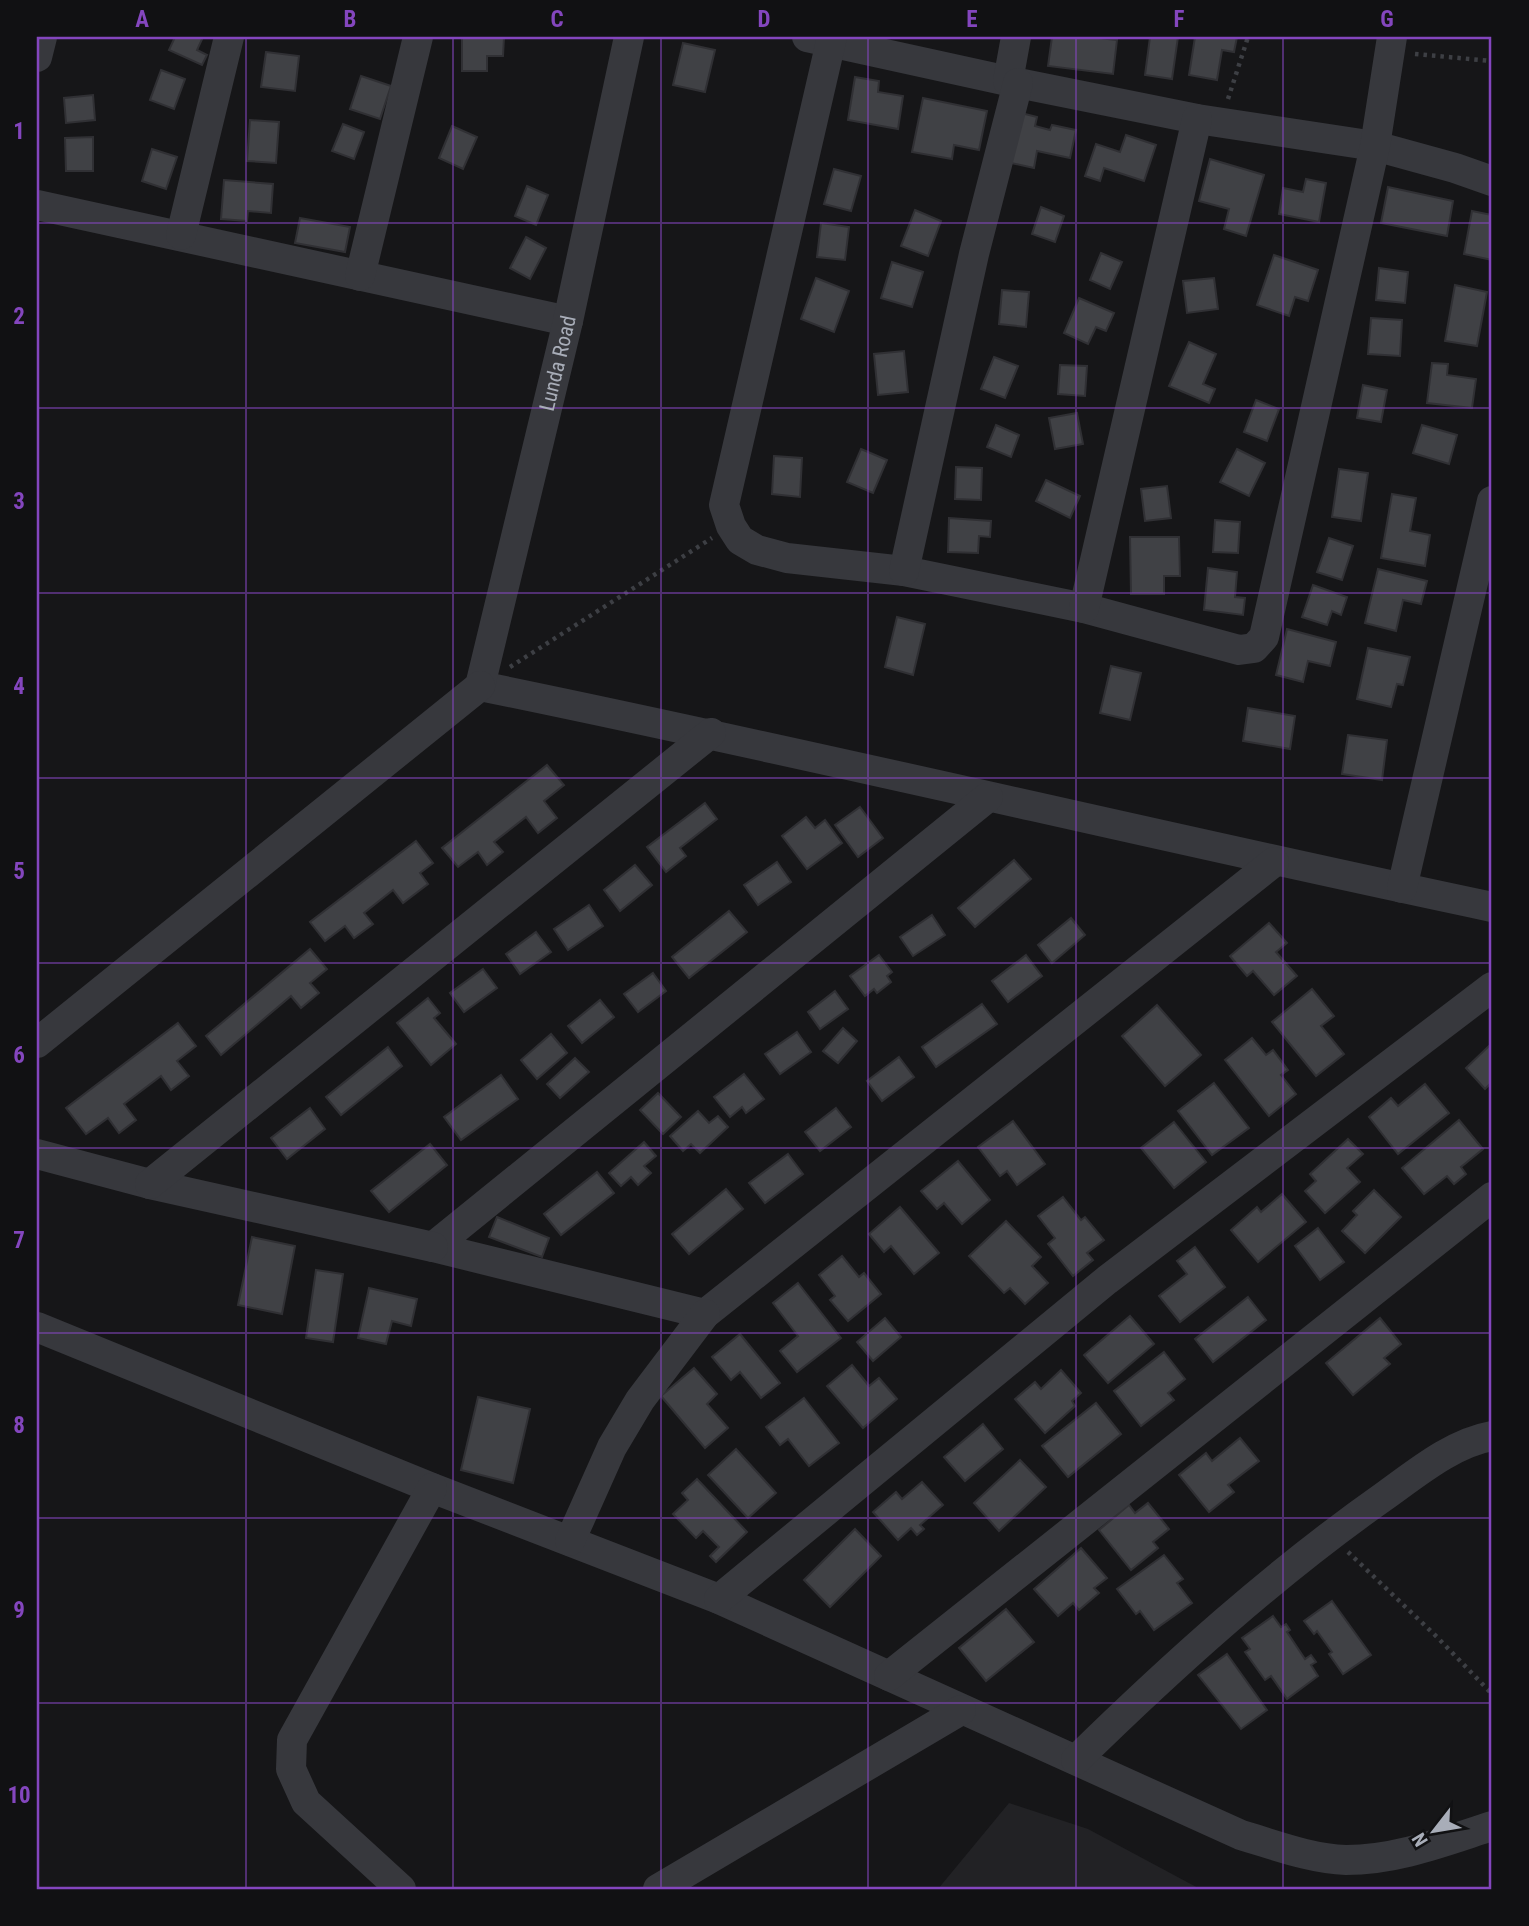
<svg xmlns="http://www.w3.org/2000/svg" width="1529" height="1926" font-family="'Roboto Condensed',sans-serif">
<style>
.built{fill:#222225}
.building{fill:#404145;stroke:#303034;stroke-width:2}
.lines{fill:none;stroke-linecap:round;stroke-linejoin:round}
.path{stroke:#3d3f44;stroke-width:4.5;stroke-dasharray:3.5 5;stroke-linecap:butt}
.minor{stroke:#37383d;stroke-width:30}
.grid{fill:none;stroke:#8446be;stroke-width:2;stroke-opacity:0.55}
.labels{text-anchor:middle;stroke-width:5;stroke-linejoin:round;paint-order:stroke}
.street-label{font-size:21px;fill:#a8adb8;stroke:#111113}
.neatline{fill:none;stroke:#8446be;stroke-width:2.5}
.grid-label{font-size:23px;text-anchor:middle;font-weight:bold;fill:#8446be}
</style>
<rect width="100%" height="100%" fill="#161618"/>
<polygon class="built" points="1009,1803 1088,1829 1200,1889 938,1889"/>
<g class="building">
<polygon points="175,37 203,37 197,50 207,55 202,65 169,50"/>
<polygon points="462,37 504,37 503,56 487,56 487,71 462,71"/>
<polygon points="1052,37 1090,37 1117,40 1113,74 1048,66"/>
<polygon points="1150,37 1178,37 1172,79 1145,75"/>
<polygon points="1195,37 1237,37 1234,52 1222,50 1217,80 1189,75"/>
<polygon points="683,43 715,50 705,92 673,85"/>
<polygon points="266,52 299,56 295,91 261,87"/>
<polygon points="161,70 185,79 174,109 150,100"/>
<polygon points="361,76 391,86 380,119 350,109"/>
<polygon points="855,77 879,81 878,92 903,96 898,129 848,120"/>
<polygon points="93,95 95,120 66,123 64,98"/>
<polygon points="923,98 987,111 979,150 954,145 952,159 912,152"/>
<polygon points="1021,113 1037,117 1035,126 1050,130 1052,125 1076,130 1070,158 1037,151 1034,168 1011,163"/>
<polygon points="250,120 279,122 276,163 247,161"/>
<polygon points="343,124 364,132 354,159 332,151"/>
<polygon points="452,126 477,137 463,169 439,158"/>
<polygon points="1126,135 1156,145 1144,181 1104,168 1100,181 1085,176 1096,144 1120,152"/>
<polygon points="93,137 93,171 66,171 65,138"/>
<polygon points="152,149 177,157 166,189 142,181"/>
<polygon points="1210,159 1264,175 1246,236 1224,229 1229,209 1199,201"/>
<polygon points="834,169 861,176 851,211 824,204"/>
<polygon points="1306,179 1326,183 1319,222 1279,214 1283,188 1303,192"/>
<polygon points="224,180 273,184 271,213 248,211 247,221 221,219"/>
<polygon points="527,186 548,195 536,225 515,216"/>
<polygon points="1388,187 1453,201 1447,236 1381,223"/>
<polygon points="1041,207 1064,216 1055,242 1032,234"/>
<polygon points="915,210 941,221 928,256 901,246"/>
<polygon points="1472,211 1492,215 1492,260 1464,254"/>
<polygon points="300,218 350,227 345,252 295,243"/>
<polygon points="821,223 849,227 845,260 817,257"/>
<polygon points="526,237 546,248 530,279 510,268"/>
<polygon points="1101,253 1122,262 1110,289 1090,280"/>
<polygon points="1274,255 1318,270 1308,301 1295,297 1289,316 1257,305"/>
<polygon points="892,262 923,272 912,307 881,298"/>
<polygon points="1379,268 1408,272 1405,303 1376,300"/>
<polygon points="816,278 849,291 834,332 801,319"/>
<polygon points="1214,278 1218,309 1187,313 1183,281"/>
<polygon points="1455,285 1487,292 1477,346 1445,341"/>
<polygon points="1002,290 1029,292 1026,327 999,324"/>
<polygon points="1079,298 1114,313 1106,331 1096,327 1088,344 1064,333"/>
<polygon points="1371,318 1402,320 1400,356 1368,354"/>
<polygon points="1189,342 1216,354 1203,384 1215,389 1209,403 1169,386"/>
<polygon points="904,351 908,392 878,395 874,354"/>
<polygon points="994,357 1018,366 1005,398 981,389"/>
<polygon points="1432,363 1448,364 1447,375 1476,379 1472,408 1427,403"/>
<polygon points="1060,365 1087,366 1085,396 1058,394"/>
<polygon points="1363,385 1387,390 1381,422 1357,418"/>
<polygon points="1256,400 1279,409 1267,441 1244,432"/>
<polygon points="1077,413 1083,444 1055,449 1049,418"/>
<polygon points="996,425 1019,435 1011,457 987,447"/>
<polygon points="1422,425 1457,435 1449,464 1413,453"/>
<polygon points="861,449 887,460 873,493 847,482"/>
<polygon points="1237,449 1265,463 1249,496 1220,482"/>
<polygon points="774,456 802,458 800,497 772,494"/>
<polygon points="956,467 982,468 981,500 955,499"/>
<polygon points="1339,469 1368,473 1361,521 1332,517"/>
<polygon points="1046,480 1080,496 1070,518 1036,501"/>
<polygon points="1167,486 1171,518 1145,521 1141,489"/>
<polygon points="1392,494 1416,498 1410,531 1430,535 1425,566 1381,558"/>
<polygon points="949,518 991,521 990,537 979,536 978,553 948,552"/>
<polygon points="1215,520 1240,522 1238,553 1213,552"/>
<polygon points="1130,537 1179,537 1180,576 1164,576 1164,594 1131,594"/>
<polygon points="1329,538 1353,546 1342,580 1317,572"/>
<polygon points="1208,568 1237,572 1235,597 1245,598 1243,615 1204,610"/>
<polygon points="1378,569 1427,581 1421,604 1403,600 1396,631 1365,623"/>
<polygon points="1313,585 1347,597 1341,615 1332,611 1327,625 1302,617"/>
<polygon points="897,617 925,624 913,675 885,667"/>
<polygon points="1287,629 1336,642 1330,666 1308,661 1303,682 1276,675"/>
<polygon points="1368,648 1410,657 1403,685 1397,684 1391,707 1357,699"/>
<polygon points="1111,666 1141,673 1130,720 1100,713"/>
<polygon points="1248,708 1295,716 1290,749 1243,741"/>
<polygon points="1348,735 1387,740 1382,780 1342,774"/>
<polygon points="547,765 564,785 544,801 557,818 538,833 526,817 494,842 503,852 487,865 478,852 458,867 442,848"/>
<polygon points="705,803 717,819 680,848 686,856 666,872 647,847"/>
<polygon points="860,807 883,838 858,857 835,825"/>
<polygon points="806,817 815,828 825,820 842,843 807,869 782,836"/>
<polygon points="416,841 433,863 420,873 428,884 403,903 393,890 364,913 373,924 354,938 345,926 325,941 310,922"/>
<polygon points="1014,860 1031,879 975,927 958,908"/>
<polygon points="777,862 791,882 758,905 744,885"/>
<polygon points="635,865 652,885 620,911 604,890"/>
<polygon points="589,905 603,926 568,950 554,929"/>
<polygon points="729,911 747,932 689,978 672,957"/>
<polygon points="932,915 945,935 913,956 900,937"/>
<polygon points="1071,918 1085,935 1052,963 1038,945"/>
<polygon points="1269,923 1287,943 1276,952 1297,976 1274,995 1253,971 1247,976 1230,956"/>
<polygon points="536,932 551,952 520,974 506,954"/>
<polygon points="310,949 327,969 310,983 319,993 301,1008 291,996 221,1055 206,1036"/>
<polygon points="879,955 892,972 887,976 891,982 877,993 874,989 865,996 850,976"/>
<polygon points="1026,955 1042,976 1008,1002 992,981"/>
<polygon points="483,969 497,988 464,1012 450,993"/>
<polygon points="653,973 666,991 638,1012 624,994"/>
<polygon points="1312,989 1334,1016 1321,1026 1344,1054 1316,1076 1272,1022"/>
<polygon points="835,991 848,1009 820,1029 808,1012"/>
<polygon points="428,998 440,1013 434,1018 456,1044 431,1065 397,1023"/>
<polygon points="600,1000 614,1017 582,1043 568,1026"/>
<polygon points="982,1004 997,1024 936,1067 922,1047"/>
<polygon points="1157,1005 1201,1055 1165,1086 1122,1036"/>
<polygon points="178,1023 196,1046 177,1061 189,1076 171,1090 161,1076 124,1104 136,1120 119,1133 108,1118 86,1134 66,1108"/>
<polygon points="843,1028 857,1041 838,1063 823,1051"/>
<polygon points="797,1032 811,1052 780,1074 765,1054"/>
<polygon points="551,1034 567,1053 537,1079 521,1060"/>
<polygon points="1252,1038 1266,1055 1273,1050 1288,1070 1281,1075 1296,1094 1269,1116 1225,1060"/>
<polygon points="1492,1043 1492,1082 1485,1089 1466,1068"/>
<polygon points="388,1047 402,1066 341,1115 326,1097"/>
<polygon points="899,1057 914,1077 882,1101 867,1081"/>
<polygon points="575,1058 589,1072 560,1098 547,1084"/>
<polygon points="744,1074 764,1099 746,1113 742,1107 730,1117 714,1097"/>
<polygon points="501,1075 518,1099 461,1140 444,1117"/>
<polygon points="1214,1083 1249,1128 1212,1155 1178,1111"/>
<polygon points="1425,1084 1449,1113 1398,1154 1369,1117 1391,1098 1398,1106"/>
<polygon points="658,1093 681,1117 663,1134 640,1110"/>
<polygon points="310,1108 325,1129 287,1159 271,1138"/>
<polygon points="836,1108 851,1127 820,1151 805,1132"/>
<polygon points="698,1111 709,1123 718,1116 728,1127 700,1153 691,1144 683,1151 670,1136"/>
<polygon points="1459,1120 1483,1149 1461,1167 1466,1174 1454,1184 1447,1176 1424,1194 1402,1168"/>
<polygon points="1013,1121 1045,1164 1017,1185 1007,1171 1000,1176 978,1147"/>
<polygon points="1174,1122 1206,1162 1174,1188 1141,1148"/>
<polygon points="1348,1139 1363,1154 1347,1168 1360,1182 1325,1213 1305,1191 1316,1181 1310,1174"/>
<polygon points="644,1142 656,1156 644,1166 651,1173 638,1185 631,1177 621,1186 609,1173"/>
<polygon points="430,1144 447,1165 389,1212 371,1191"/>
<polygon points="788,1154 803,1174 765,1203 749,1183"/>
<polygon points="958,1161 990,1200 962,1224 944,1203 937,1209 921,1191"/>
<polygon points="597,1172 614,1193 561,1235 544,1214"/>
<polygon points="726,1189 743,1209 689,1254 672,1234"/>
<polygon points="1374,1190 1401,1217 1365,1253 1342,1231 1357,1215 1353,1211"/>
<polygon points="1282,1194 1306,1222 1258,1262 1231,1230 1257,1207 1261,1212"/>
<polygon points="1063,1197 1081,1220 1085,1217 1104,1240 1087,1253 1093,1260 1073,1276 1048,1244 1055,1238 1038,1216"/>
<polygon points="900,1207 939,1253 914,1274 891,1246 884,1252 869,1234"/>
<polygon points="497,1217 549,1238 542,1257 489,1237"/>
<polygon points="1006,1221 1041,1257 1032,1266 1048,1283 1025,1304 1010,1288 1004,1293 969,1256"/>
<polygon points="1318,1228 1344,1262 1320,1280 1295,1246"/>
<polygon points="252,1237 295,1246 282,1314 238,1305"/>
<polygon points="1195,1247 1225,1287 1180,1322 1159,1296 1187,1274 1177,1261"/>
<polygon points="842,1256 859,1277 864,1273 881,1294 848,1321 830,1300 835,1296 819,1275"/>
<polygon points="316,1270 343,1274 333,1342 306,1338"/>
<polygon points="798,1283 841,1338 797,1372 780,1351 798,1336 773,1303"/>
<polygon points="369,1288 417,1299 411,1326 392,1321 386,1344 358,1338"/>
<polygon points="1248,1297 1266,1320 1213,1362 1195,1339"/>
<polygon points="1130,1316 1154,1344 1108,1383 1084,1355"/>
<polygon points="885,1318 901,1337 873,1361 857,1342"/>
<polygon points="1380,1318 1401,1344 1384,1358 1390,1364 1353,1395 1326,1363"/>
<polygon points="740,1334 780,1383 761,1398 740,1372 731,1380 712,1357"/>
<polygon points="1164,1352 1185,1379 1168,1393 1174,1400 1141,1426 1114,1391"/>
<polygon points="852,1365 869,1386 879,1378 897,1399 863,1428 827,1386"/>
<polygon points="694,1368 717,1394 707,1404 728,1428 705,1448 661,1396"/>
<polygon points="1061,1370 1081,1393 1072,1401 1075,1406 1045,1433 1015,1399 1035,1382 1041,1389"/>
<polygon points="478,1397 530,1409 513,1483 461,1470"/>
<polygon points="804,1398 839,1443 809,1466 788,1439 780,1445 766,1427"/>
<polygon points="1096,1403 1121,1434 1068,1477 1042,1446"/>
<polygon points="983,1424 1003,1449 965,1481 944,1457"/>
<polygon points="1240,1438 1259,1461 1228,1485 1234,1492 1209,1512 1179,1475 1206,1453 1212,1461"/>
<polygon points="736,1449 776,1493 748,1518 708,1475"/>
<polygon points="1020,1460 1046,1487 999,1531 974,1503"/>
<polygon points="697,1479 747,1532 716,1562 710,1556 719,1547 703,1531 696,1538 673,1514 688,1500 682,1493"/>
<polygon points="922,1482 943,1505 920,1525 924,1529 917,1535 911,1528 898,1540 873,1512 896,1492 902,1499"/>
<polygon points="1148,1503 1169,1529 1153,1542 1158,1548 1131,1570 1099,1530 1129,1505 1135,1513"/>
<polygon points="855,1529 881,1556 830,1607 804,1580"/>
<polygon points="1081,1548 1107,1578 1094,1588 1099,1593 1079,1610 1073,1603 1058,1616 1034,1589"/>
<polygon points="1164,1555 1183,1579 1177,1583 1192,1603 1154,1630 1140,1611 1136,1614 1117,1589"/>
<polygon points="1332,1601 1371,1655 1343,1674 1329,1654 1332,1652 1317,1631 1314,1634 1304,1621"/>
<polygon points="1006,1609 1034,1642 986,1681 959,1648"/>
<polygon points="1273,1616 1281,1627 1286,1624 1290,1630 1287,1632 1305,1659 1311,1655 1316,1662 1311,1665 1318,1676 1287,1699 1271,1676 1265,1680 1245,1652 1250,1649 1242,1638"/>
<polygon points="1227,1654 1267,1710 1241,1729 1198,1675"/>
</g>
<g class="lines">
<g class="path">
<polyline points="1415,54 1492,61"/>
<polyline points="1228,99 1248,37"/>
<polyline points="510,667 712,538"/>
<polyline points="1348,1552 1437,1637 1492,1694"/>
</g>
<g class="minor">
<polyline points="807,37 1008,81 1197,119 1375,146 1455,168 1492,181"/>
<polyline points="832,37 724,505 731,526 740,540 757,550 787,558 904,571 1084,608 1239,650 1254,648 1264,637 1375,146 1392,37"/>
<polyline points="37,57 42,37"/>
<polyline points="1008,81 1016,37"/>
<polyline points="37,205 568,321"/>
<polyline points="181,235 229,37"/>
<polyline points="360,276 418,37"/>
<polyline points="904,571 974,254 1018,83"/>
<polyline points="1084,608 1197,119"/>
<path d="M480 686C819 755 1154 836 1492 907"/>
<path id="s1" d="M480 686 568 321 629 37"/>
<polyline points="988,797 433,1247 705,1314 1274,862"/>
<polyline points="1402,888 1492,501"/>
<polyline points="37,1043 480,686"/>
<polyline points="37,1154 150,1184 433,1247"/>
<polyline points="150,1184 711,733"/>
<path d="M37 1327 432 1488 719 1599 1241 1835C1275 1845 1311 1859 1346 1860 1397 1860 1445 1841 1492 1826"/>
<polyline points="570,1541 612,1447 640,1400 705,1314"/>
<polyline points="719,1599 1107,1280 1492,987"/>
<polyline points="889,1676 1492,1197"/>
<path d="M1076 1760C1173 1665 1275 1573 1386 1495 1418 1472 1453 1443 1492 1436"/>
<polyline points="401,1889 306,1802 291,1769 292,1740 432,1488"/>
<polyline points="658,1889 961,1710"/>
</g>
</g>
<path class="grid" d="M246 37V1889M453 37V1889M661 37V1889M868 37V1889M1076 37V1889M1283 37V1889M37 223H1492M37 408H1492M37 593H1492M37 778H1492M37 963H1492M37 1148H1492M37 1333H1492M37 1518H1492M37 1703H1492"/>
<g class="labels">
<g class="street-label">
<text dy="7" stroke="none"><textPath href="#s1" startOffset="332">Lunda Road</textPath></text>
</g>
</g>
<rect width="1529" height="1926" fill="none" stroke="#111113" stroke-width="77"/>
<g transform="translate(1434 1831) rotate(239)" stroke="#111113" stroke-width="5" paint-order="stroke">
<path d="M0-5L12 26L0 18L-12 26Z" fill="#a8adb8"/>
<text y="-10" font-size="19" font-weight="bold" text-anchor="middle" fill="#a8adb8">N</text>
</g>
<rect x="38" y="38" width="1452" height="1850" class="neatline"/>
<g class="grid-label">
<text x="142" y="27">A</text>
<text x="350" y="27">B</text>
<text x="557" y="27">C</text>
<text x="764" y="27">D</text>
<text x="972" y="27">E</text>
<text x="1179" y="27">F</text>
<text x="1387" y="27">G</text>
<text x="19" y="139">1</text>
<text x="19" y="324">2</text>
<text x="19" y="509">3</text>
<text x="19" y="694">4</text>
<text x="19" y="879">5</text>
<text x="19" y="1063">6</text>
<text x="19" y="1248">7</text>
<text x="19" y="1433">8</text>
<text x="19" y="1618">9</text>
<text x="19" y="1803">10</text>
</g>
</svg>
